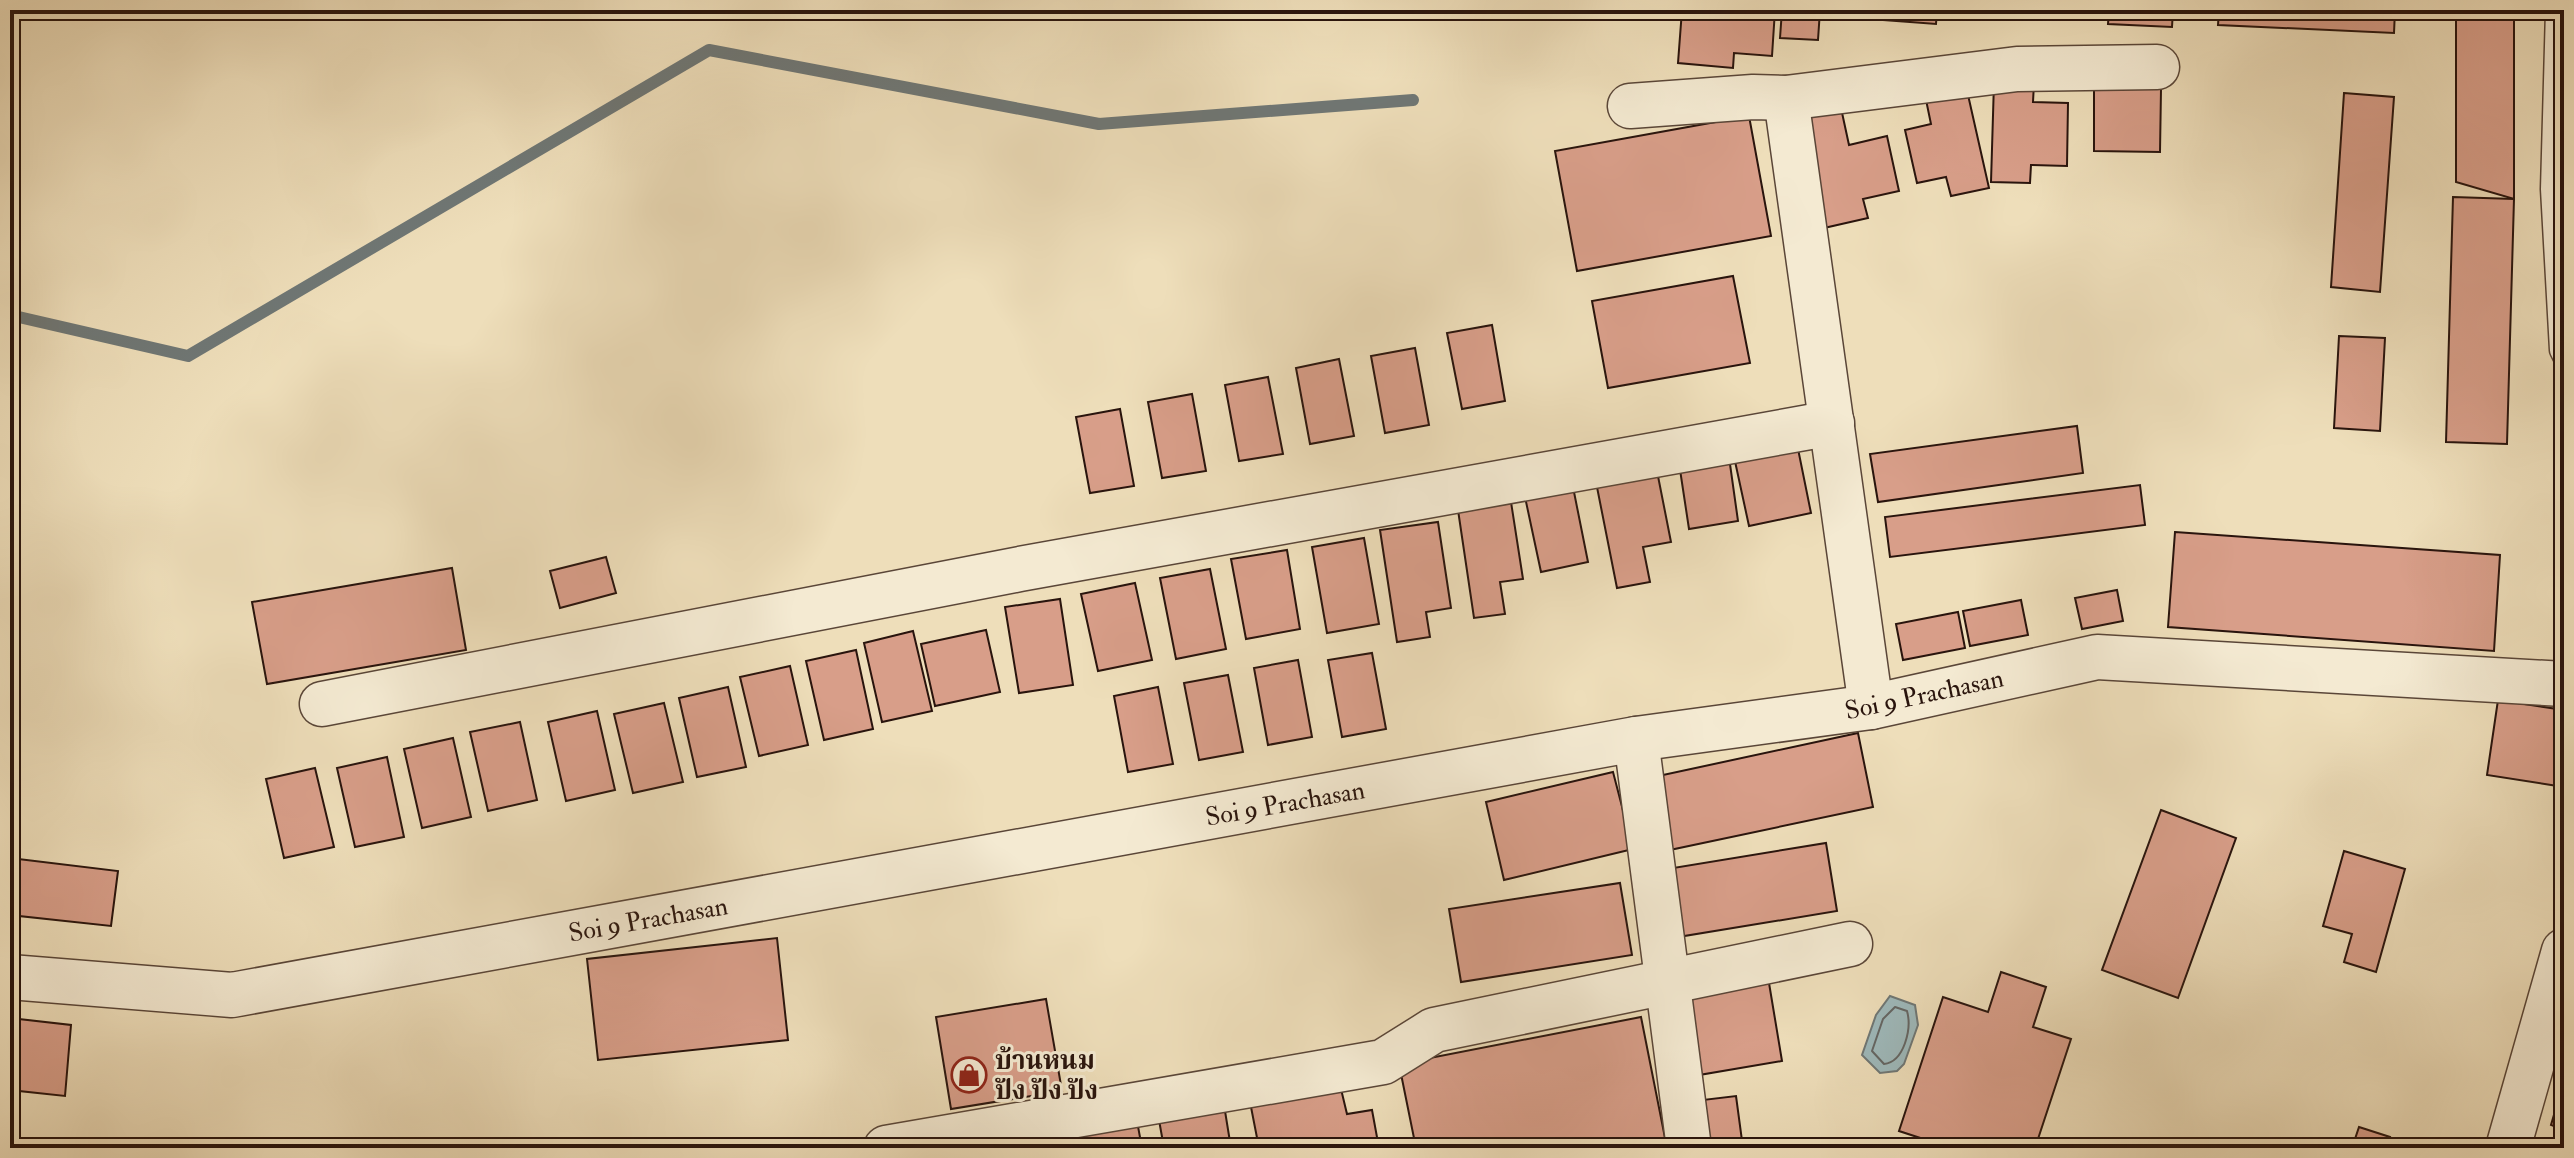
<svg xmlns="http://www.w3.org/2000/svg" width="2574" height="1158" font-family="'IM FELL Double Pica','Noto Serif Thai',serif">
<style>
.water{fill:#9eb9bb;stroke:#6f7775;stroke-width:2}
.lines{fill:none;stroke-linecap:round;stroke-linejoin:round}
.shore{stroke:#646664;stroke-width:2}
.stream{stroke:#6f7775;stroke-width:12}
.building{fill:#d89e89;stroke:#29140d;stroke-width:2}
.lane-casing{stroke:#5a4638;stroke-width:25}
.street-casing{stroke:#5a4638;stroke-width:47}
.lane{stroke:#f4ead2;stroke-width:22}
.street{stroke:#f4ead2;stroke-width:44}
.labels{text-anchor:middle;stroke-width:6;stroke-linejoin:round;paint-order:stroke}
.street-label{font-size:26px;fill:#29140d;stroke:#f4ead2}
.poi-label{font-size:26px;font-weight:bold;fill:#29140d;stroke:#f4ead2;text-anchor:start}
</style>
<rect width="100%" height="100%" fill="#eedeba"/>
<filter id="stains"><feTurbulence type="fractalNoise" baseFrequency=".0025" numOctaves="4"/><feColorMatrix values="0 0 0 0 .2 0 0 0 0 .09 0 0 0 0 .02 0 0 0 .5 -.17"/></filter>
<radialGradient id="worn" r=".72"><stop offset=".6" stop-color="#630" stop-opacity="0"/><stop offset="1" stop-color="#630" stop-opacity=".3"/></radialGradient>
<polygon class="water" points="1890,996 1915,1005 1918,1025 1904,1064 1897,1071 1880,1073 1862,1055 1876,1015"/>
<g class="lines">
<path class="shore" d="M1895 1007 1907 1011C1912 1029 1904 1062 1884 1064L1872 1051 1883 1019Z"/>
<polyline class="stream" points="10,315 188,356 709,50 1099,124 1413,100"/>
</g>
<g class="building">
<polygon points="1682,10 1775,10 1772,56 1734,53 1733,68 1678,63"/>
<polygon points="1782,10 1820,10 1818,40 1780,38"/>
<polygon points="1885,10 1937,10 1936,24 1884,20"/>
<polygon points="2017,10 2080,10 2080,20 2016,17"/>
<polygon points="2109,10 2173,10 2172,27 2108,24"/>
<polygon points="2219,10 2395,10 2394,33 2218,25"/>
<polygon points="2456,10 2514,10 2514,199 2456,182"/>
<polygon points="1994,82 2034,83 2033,102 2068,103 2067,166 2031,165 2030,183 1991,182"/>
<polygon points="1966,86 1989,188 1951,196 1946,177 1917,183 1905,130 1931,124 1925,95"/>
<polygon points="2094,88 2161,89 2160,152 2094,151"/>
<polygon points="2344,93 2394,97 2380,292 2331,287"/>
<polygon points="1841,108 1849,145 1887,136 1899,191 1863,199 1868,218 1824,228 1802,117"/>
<polygon points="1749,116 1771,236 1577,271 1555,151"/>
<polygon points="2453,197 2514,199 2507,444 2446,442"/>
<polygon points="1733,276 1750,363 1608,388 1592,301"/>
<polygon points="1492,325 1505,401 1462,409 1447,333"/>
<polygon points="2339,336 2385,338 2380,431 2334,428"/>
<polygon points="1415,348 1429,425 1385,433 1371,356"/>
<polygon points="1339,359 1354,436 1310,444 1296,368"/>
<polygon points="1268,377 1283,454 1239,461 1225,385"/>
<polygon points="1192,394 1206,471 1162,478 1148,402"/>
<polygon points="1120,409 1134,486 1090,493 1076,417"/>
<polygon points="2077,426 2083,473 1878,502 1870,454"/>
<polygon points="1796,439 1811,513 1749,526 1733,452"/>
<polygon points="1729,457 1738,521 1689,529 1679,463"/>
<polygon points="1656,466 1671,542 1643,547 1650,582 1617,588 1595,477"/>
<polygon points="2140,485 2145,525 1890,557 1885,517"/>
<polygon points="1573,487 1588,562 1541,572 1525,497"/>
<polygon points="1511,502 1523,579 1500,582 1505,614 1474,618 1458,510"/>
<polygon points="1438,522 1451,608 1426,612 1430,637 1397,642 1380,530"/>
<polygon points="2175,532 2500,555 2494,651 2168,627"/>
<polygon points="1364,538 1379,624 1327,633 1312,547"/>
<polygon points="1287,550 1300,629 1246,639 1231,559"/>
<polygon points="606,557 616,593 560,608 550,571"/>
<polygon points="452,568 466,650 267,684 252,602"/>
<polygon points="1210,569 1226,649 1176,659 1160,578"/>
<polygon points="1135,583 1152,660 1098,671 1081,594"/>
<polygon points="2117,590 2123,621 2082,629 2075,598"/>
<polygon points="1060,599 1073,685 1019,693 1005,607"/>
<polygon points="2021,600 2028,635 1970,646 1963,611"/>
<polygon points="1958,612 1965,648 1903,660 1896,624"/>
<polygon points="986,630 1000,692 935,706 921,644"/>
<polygon points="913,631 932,711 882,722 864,643"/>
<polygon points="856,650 873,729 824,740 806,661"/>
<polygon points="1372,653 1386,729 1342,737 1328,660"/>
<polygon points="1298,660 1312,737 1268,745 1254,668"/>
<polygon points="790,666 808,745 759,756 740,677"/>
<polygon points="1228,675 1243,752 1199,760 1184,683"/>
<polygon points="728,687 746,767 697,777 679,698"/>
<polygon points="1158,687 1173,764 1128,772 1114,696"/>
<polygon points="2498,700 2564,710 2564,787 2487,775"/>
<polygon points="664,703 683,782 633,793 614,714"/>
<polygon points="597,711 615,790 566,801 548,722"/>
<polygon points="520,722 537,800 488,811 470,732"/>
<polygon points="1858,733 1873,807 1665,851 1649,778"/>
<polygon points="453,738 471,817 422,828 404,749"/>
<polygon points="387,757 404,837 355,847 337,768"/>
<polygon points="315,768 334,847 284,858 266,779"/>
<polygon points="1613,772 1633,849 1504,880 1486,802"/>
<polygon points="2161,810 2236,838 2178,998 2102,970"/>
<polygon points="1826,843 1837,911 1678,937 1667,869"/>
<polygon points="2344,851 2405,869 2376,972 2344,962 2352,934 2323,926"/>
<polygon points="10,858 118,871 111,926 10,915"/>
<polygon points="1620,883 1632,955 1461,982 1449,909"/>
<polygon points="777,938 788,1040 598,1060 587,959"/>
<polygon points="2001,972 2046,987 2033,1027 2071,1039 2035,1148 1951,1148 1899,1131 1943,997 1988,1012"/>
<polygon points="1769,983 1782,1061 1699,1075 1686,996"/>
<polygon points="1046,999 1062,1091 951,1109 936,1017"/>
<polygon points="1641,1017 1667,1148 1416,1148 1399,1064"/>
<polygon points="10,1018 71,1025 65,1096 10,1090"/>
<polygon points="2564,1081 2564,1130 2551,1125"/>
<polygon points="1341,1089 1347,1114 1372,1110 1379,1148 1259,1148 1251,1107"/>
<polygon points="1736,1096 1743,1148 1700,1148 1694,1101"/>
<polygon points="1225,1111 1231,1148 1164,1148 1159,1120"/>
<polygon points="1137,1121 1142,1148 1075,1148 1073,1133"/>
<polygon points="2359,1127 2390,1137 2387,1148 2352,1148"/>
<polygon points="1060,1139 1061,1148 1013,1148"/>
</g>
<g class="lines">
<defs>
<polyline id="lane" points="2557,10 2552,189 2561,350 2564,356"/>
<g id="street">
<polyline points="1786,98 1871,707"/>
<polyline points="1630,106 1753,97 1786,98 2017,69 2157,67"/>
<polyline points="322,704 1020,569 1832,423"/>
<polyline points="1636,739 1689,1148"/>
<polyline points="10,977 232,995 1636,739 1871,707 2097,657 2564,684"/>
<polyline points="886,1148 1383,1062 1434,1030 1850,944"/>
<polyline points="2508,1148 2564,951"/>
</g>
</defs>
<use href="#lane" class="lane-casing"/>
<use href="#street" class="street-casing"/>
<use href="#lane" class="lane"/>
<use href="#street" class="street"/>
</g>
<defs>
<symbol id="shop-ring" viewBox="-11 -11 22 22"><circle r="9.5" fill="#f4ead2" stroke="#8f2418" stroke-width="1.5"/><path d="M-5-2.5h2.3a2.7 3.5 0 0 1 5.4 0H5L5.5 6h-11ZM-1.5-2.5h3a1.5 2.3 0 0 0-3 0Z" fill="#8f2418"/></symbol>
</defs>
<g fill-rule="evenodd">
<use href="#shop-ring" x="949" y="1055" width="40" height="40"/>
</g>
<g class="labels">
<g class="street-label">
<text transform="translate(1924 694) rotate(-12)" y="9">Soi 9 Prachasan</text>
<text transform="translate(1285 803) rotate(-10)" y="9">Soi 9 Prachasan</text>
<text transform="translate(648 919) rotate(-10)" y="9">Soi 9 Prachasan</text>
</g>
<g class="poi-label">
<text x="995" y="1069">บ้านหนม<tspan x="995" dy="30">ปัง ปัง ปัง</tspan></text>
</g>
</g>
<rect width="2574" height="1158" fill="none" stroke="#eedeba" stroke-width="40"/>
<rect x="12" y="12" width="2550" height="1134" fill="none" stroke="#29140d" stroke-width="4"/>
<rect x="20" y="20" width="2534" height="1118" fill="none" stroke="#29140d" stroke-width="2"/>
<rect width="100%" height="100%" filter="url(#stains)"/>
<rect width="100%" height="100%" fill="url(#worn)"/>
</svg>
